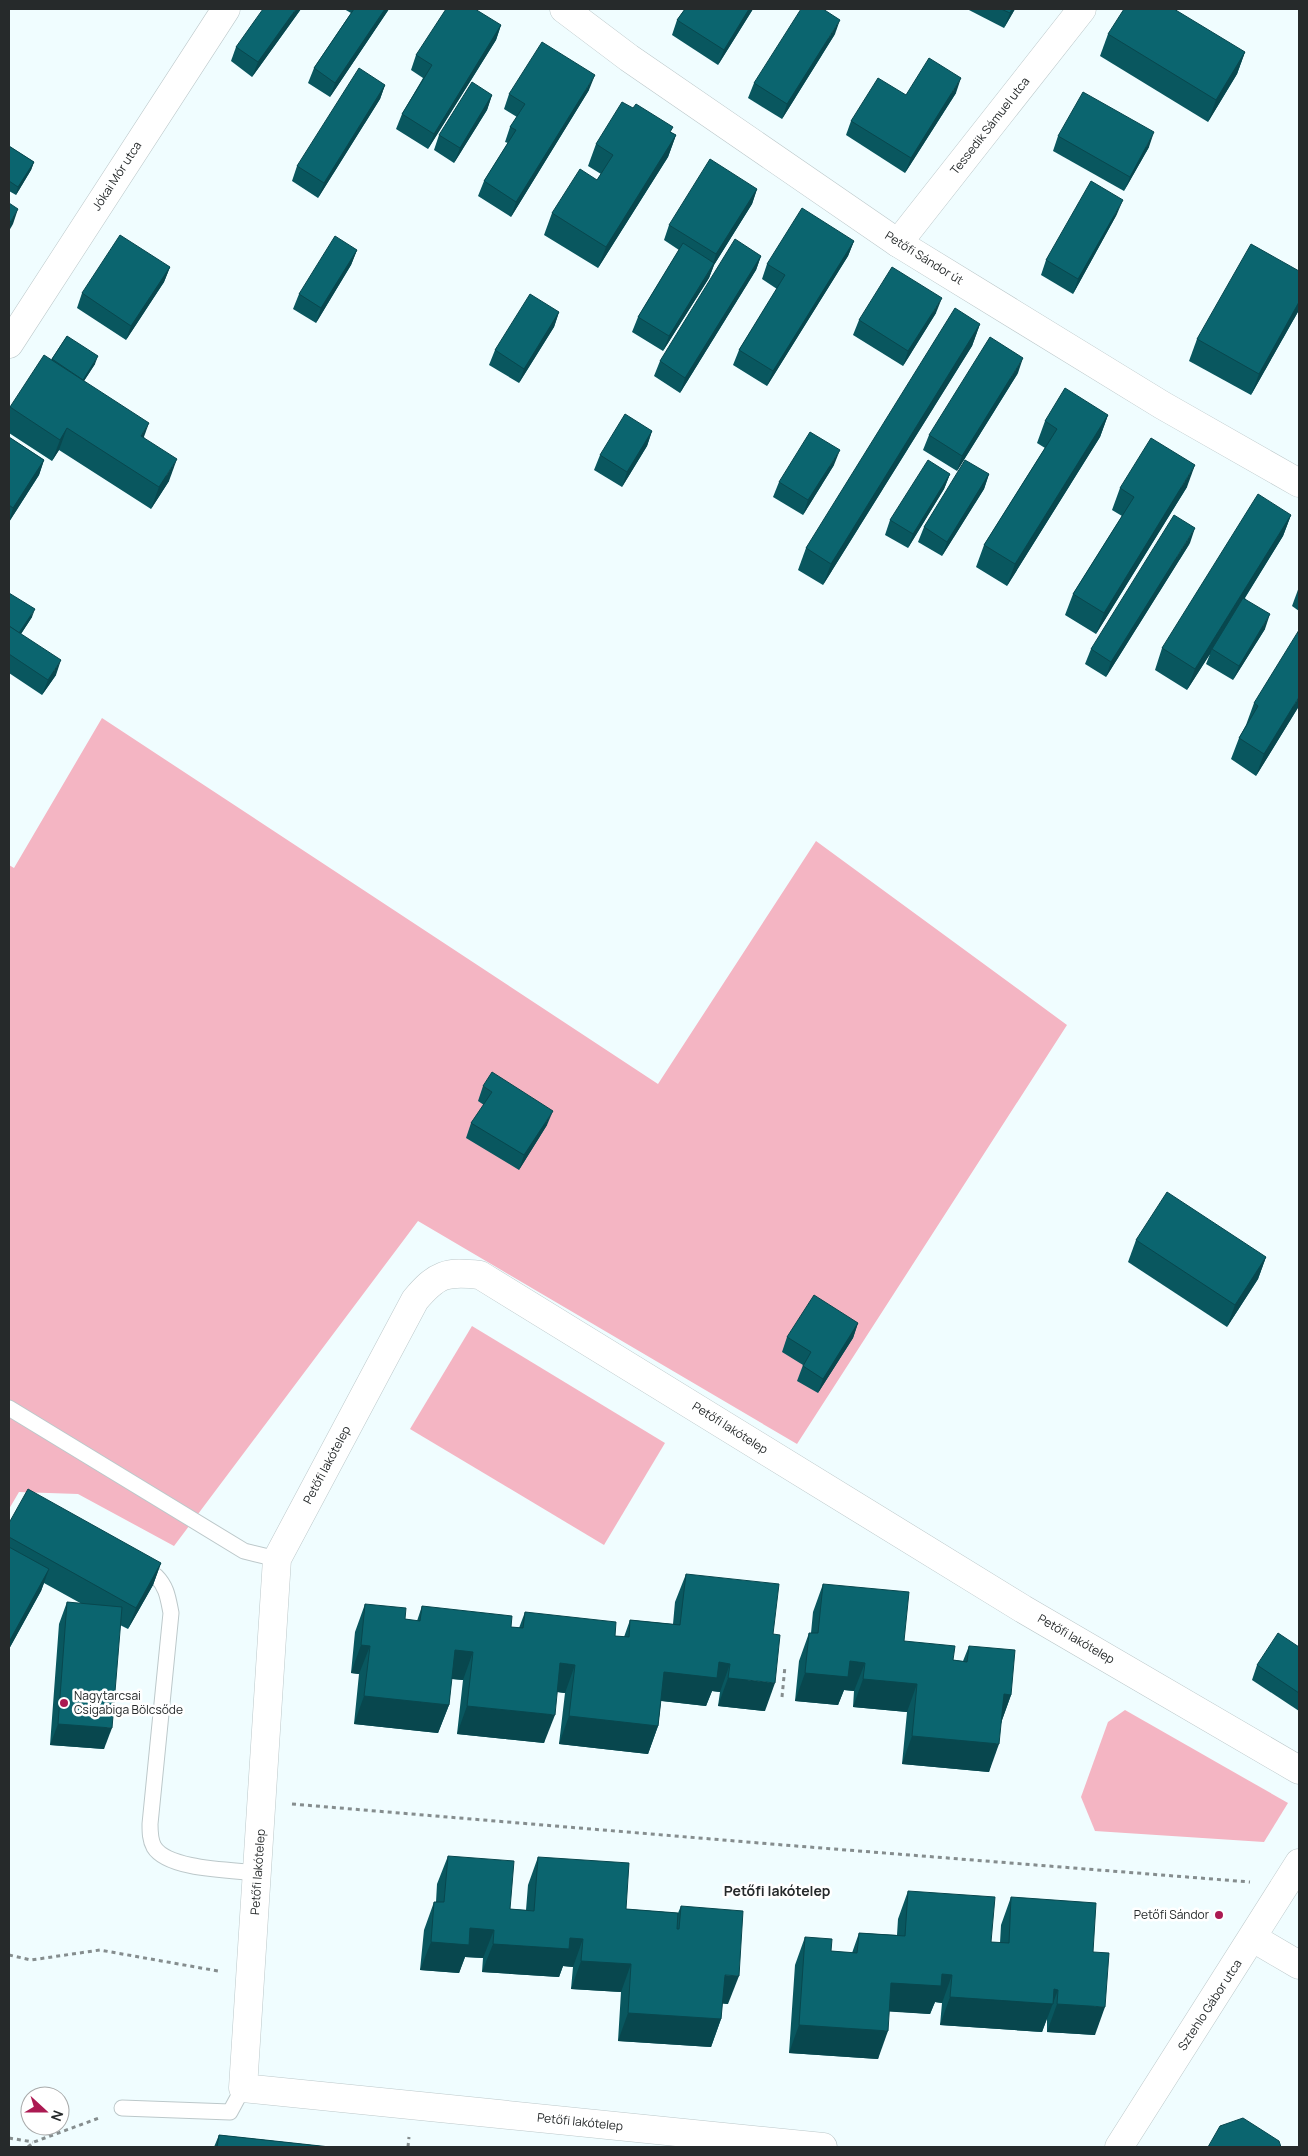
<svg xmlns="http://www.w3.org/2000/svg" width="1308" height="2156" font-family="Manrope,sans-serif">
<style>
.green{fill:#f4b5c3}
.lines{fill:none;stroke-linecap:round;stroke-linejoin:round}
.lane-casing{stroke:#bcc8ca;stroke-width:17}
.street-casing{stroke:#bcc8ca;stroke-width:29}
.secondary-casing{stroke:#bcc8ca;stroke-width:29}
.path{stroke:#858d8e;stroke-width:3;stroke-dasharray:4 4;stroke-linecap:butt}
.lane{stroke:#fff;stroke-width:15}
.street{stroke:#fff;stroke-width:28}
.secondary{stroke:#fff;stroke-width:28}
.wall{fill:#09575f}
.shaded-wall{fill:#08474e}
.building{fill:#0b656f;stroke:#08474e}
.poi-dot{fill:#ab1a52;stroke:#fff;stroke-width:2}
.labels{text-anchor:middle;stroke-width:5;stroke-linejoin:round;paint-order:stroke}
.street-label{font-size:12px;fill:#262a2b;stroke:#fff}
.poi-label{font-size:12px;fill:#262a2b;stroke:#fff;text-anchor:start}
.neighbourhood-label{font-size:14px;font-weight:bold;fill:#262a2b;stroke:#fff}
</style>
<rect width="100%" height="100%" fill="#f0fdff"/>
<g class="green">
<polygon points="102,718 658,1084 816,841 1067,1025 797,1444 418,1221 174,1546 78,1494 19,1492 9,1509 9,865 14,868"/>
<polygon points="472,1326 665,1443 604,1545 410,1429"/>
<polygon points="1125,1710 1288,1803 1264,1842 1095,1831 1081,1797 1108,1722"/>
</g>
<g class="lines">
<defs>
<g id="lane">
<polyline points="9,1408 244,1551 277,1559"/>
<path d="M156 1576C167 1587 168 1598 171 1613L150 1824C150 1832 150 1840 154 1847 168 1870 233 1870 258 1873"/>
<polyline points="122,2108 230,2112 243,2088"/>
</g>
<g id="street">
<polyline points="898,243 1082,9"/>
<polyline points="9,344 226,9"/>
<polyline points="1253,1938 1299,1965"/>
<path d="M823 2147 243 2088 277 1559 415 1300C437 1274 446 1271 480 1275L1023 1609 1299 1770"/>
<polyline points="1119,2147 1299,1863"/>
</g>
<polyline id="secondary" points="564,9 629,58 898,243 1162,405 1299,483"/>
</defs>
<use href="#lane" class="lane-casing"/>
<use href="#street" class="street-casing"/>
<use href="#secondary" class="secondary-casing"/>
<g class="path">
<polyline points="782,1697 785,1666"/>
<polyline points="292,1804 771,1844 1250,1882"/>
<polyline points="9,1955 31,1960 100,1950 218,1971"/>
<polyline points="9,2138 33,2142"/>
<polyline points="28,2147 34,2142 99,2118"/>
<polyline points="408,2147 409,2137"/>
</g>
<use href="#lane" class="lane"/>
<use href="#street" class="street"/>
<use href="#secondary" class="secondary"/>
</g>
<g class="wall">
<polygon points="301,9 252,77 231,61 236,47"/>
<polygon points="344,9 389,9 330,97 308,83 314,68 351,13"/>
<polygon points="685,9 753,9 718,65 672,35 677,20"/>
<polygon points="967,9 1015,9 1004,28"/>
<polygon points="501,25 496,40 428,149 396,129 402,114 423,78 411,70 416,55"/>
<polygon points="835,34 782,119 748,98 754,83"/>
<polygon points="1108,34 1245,52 1237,74 1208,122 1100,56"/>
<polygon points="385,85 380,99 318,198 292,181 297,166"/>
<polygon points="589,90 511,217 478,196 484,181 508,143 505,142 510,127 517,117 504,109 509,94"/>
<polygon points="956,93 905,173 846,135 851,121 906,95"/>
<polygon points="492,95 487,110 454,163 434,150 439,135"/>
<polygon points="671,132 676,135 668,157 598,268 544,235 552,213 597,180 601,174 588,166 596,144"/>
<polygon points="1058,136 1149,147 1124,191 1053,151"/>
<polygon points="9,146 34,162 31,170 16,195 9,191"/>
<polygon points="757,189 752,204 714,265 709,278 663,351 632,332 638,317 679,250 664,240 669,225"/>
<polygon points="1117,214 1073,294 1041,275 1046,260"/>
<polygon points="854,241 848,256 767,386 733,365 739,350 777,289 762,279 767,264"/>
<polygon points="357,250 351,265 316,323 293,309 299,294"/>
<polygon points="761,256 756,270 680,393 654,376 660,361"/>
<polygon points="170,267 164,282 126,340 77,308 82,293"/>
<polygon points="1299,271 1299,310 1251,395 1189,361 1197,339"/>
<polygon points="559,312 554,327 519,383 489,365 495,350"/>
<polygon points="936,313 903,366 853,335 859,320"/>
<polygon points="980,324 972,346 823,585 798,570 806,548"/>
<polygon points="67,336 95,364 84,381 144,437 169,481 151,509 59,450 52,461 9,433 9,410 10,407 51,360"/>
<polygon points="1018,373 957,471 923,450 929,435"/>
<polygon points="1108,415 1100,437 1007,586 976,567 984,545 1045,448 1037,443 1045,421"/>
<polygon points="652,431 647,446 622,487 594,470 600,455"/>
<polygon points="9,437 44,460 39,475 9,522"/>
<polygon points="834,465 803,515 773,497 779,482"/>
<polygon points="950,474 944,489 908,548 885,535 890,520"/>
<polygon points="989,474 984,489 942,556 918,542 924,527"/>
<polygon points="1187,487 1096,634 1065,615 1073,594 1122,516 1112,510 1120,488"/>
<polygon points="1291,515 1283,536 1245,598 1265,629 1233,680 1206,664 1210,654 1187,690 1155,670 1162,648"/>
<polygon points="1190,543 1106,677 1085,664 1091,649"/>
<polygon points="1299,587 1299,611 1292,606"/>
<polygon points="9,593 32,617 21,634 56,675 42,695 9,673"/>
<polygon points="1254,703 1299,706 1256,776 1231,759 1239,738 1246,725"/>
<polygon points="483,1086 547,1125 519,1170 466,1138 471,1123 484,1105 478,1101"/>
<polygon points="1136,1240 1266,1257 1258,1279 1227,1327 1128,1262"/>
<polygon points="858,1323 853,1338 818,1393 797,1381 803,1365 782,1352 787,1337"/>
<polygon points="9,1523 161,1563 153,1585 128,1629 120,1625 104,1749 50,1745 59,1624 67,1602 82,1604 44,1583 41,1591 9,1649"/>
<polygon points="686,1574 765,1711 718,1706 720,1692 712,1691 706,1706 661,1701 658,1726 648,1754 559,1744 565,1693 557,1692 544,1743 457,1734 463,1680 451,1679 449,1705 438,1733 354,1724 359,1674 351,1673 355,1632 365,1604 405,1619 417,1621 422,1606 511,1627 519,1628 525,1612 615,1636 624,1637 630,1620 673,1624 675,1602"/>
<polygon points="823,1584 904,1641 953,1660 963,1661 969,1646 1011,1695 1002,1720 989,1772 902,1764 907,1712 853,1707 854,1691 844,1690 838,1705 795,1701 799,1661 809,1633 811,1633 813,1612"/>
<polygon points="1299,1647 1299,1711 1252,1680 1257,1665"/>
<polygon points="448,1856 510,1909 526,1910 528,1885 538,1857 626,1909 678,1913 681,1906 728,2004 722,2003 721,2019 711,2047 618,2041 621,1992 571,1989 573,1967 563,1966 559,1977 482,1972 483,1958 465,1957 459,1973 420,1970 424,1930 434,1902 436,1902 437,1884"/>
<polygon points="908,1891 991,1942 1000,1943 1001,1925 1011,1897 1093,1952 1095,2035 1047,2032 1047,2018 1042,2032 940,2025 942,2003 935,2002 930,2014 889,2011 878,2059 789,2053 795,1965 805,1937 831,1951 852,1953 859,1933 897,1935 898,1919"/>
<polygon points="219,2135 330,2147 214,2147"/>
</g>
<g class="shaded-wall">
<polygon points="296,9 301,9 252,77 258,62"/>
<polygon points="385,9 389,9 330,97 335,83"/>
<polygon points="749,9 753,9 718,65 724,50"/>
<polygon points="1012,9 1015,9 1004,28 1010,13"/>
<polygon points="840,20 835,34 782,119 787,104"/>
<polygon points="501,25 496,40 428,149 434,134"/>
<polygon points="1245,52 1237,74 1208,122 1216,100"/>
<polygon points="595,75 589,90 511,217 516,202"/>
<polygon points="961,78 956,93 905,173 911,158"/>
<polygon points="385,85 380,99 318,198 324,183"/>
<polygon points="492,95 487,110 454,163 460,148"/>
<polygon points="1154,132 1149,147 1124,191 1130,177"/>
<polygon points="676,135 668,157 598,268 606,247"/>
<polygon points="34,162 31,170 16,195 18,187"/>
<polygon points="757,189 752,204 714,265 709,278 663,351 669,336 712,267 716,254"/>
<polygon points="1123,200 1117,214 1073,294 1078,279"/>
<polygon points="18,209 13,224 9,231 9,224"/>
<polygon points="854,241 848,256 767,386 773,371"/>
<polygon points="357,250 351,265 316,323 321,308"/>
<polygon points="761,256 756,270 680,393 685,378"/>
<polygon points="170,267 164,282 126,340 131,326"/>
<polygon points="942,298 936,313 903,366 908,351"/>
<polygon points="1299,302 1299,310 1251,395 1259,374"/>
<polygon points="559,312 554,327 519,383 524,369"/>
<polygon points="980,324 972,346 823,585 831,564"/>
<polygon points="98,356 95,364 80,387 83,380"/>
<polygon points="1023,358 1018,373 957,471 962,456"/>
<polygon points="1108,415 1100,437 1007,586 1015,564"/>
<polygon points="149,423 141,445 141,436"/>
<polygon points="67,428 59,450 52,461 60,440"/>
<polygon points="652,431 647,446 622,487 627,472"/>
<polygon points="840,450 834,465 803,515 808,500"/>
<polygon points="177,459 169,481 151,509 159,487"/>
<polygon points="44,460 39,475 9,522 13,508"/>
<polygon points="1195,465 1187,487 1096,634 1104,613"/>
<polygon points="950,474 944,489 908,548 913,534"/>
<polygon points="989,474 984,489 942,556 947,542"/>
<polygon points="1291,515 1283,536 1213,649 1212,649 1210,654 1187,690 1195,669"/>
<polygon points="1195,528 1190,543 1106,677 1111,662"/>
<polygon points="35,609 32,617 15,643 18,636"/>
<polygon points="1270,614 1265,629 1233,680 1239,666"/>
<polygon points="61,660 56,675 42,695 48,680"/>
<polygon points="1299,697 1299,706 1256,776 1264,754"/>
<polygon points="553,1111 547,1125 519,1170 524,1155"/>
<polygon points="1266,1257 1258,1279 1227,1327 1235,1305"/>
<polygon points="858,1323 853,1338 818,1393 823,1379"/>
<polygon points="161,1563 153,1585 128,1629 136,1608"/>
<polygon points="49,1569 41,1591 9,1649 9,1642"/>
<polygon points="361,1645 370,1646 359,1674 351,1673"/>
<polygon points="455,1650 473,1652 463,1680 444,1678"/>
<polygon points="850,1661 865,1663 854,1691 844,1690 838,1705 795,1701 805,1673"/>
<polygon points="719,1662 730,1664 720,1692 712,1691 706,1706 654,1700 664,1672"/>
<polygon points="560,1663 575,1665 565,1693 550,1691"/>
<polygon points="728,1678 775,1683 765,1711 718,1706"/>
<polygon points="863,1679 917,1684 907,1712 853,1707"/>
<polygon points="1004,1694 1011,1695 1001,1723"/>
<polygon points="364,1696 449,1705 438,1733 354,1724"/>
<polygon points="467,1706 555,1715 544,1743 457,1734"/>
<polygon points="569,1716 658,1726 648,1754 559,1744"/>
<polygon points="58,1724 112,1728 104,1749 50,1745"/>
<polygon points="912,1736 999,1744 989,1772 902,1764"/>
<polygon points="470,1928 494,1930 483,1958 465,1957 459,1973 420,1970 431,1942"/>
<polygon points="570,1938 583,1939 573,1967 563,1966 559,1977 482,1972 493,1944"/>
<polygon points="581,1961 631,1964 621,1992 571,1989"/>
<polygon points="942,1974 952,1975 942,2003 935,2002 930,2014 880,2011 891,1983"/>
<polygon points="725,1975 739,1976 728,2004 714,2003"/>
<polygon points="1054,1989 1058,1990 1042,2032 940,2025 950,1997"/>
<polygon points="1057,2004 1105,2007 1095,2035 1047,2032"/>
<polygon points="628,2013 721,2019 711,2047 618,2041"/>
<polygon points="799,2025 888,2031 878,2059 789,2053"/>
</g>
<g class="building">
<polygon points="263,9 296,9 258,62 236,47"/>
<polygon points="354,9 385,9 335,83 314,68"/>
<polygon points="446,9 475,9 501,25 434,134 402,114 432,65 416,55"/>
<polygon points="685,9 749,9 724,50 677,20"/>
<polygon points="801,9 823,9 840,20 787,104 754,83"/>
<polygon points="1001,9 1012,9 1010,13"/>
<polygon points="1124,9 1174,9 1245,52 1216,100 1108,34"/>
<polygon points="542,42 595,75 516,202 484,181 516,130 510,127 525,104 509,94"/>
<polygon points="929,58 961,78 911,158 851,121 878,78 906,95"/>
<polygon points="359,68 385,85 324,183 297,166"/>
<polygon points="472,82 492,95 460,148 439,135"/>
<polygon points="1083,92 1154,132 1130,177 1058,136"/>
<polygon points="622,102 633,108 636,104 673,127 670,132 676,135 606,247 552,213 580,169 597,180 613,155 596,144"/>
<polygon points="9,146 34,162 18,187 9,181"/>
<polygon points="710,159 757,189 716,254 669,225"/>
<polygon points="1091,181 1123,200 1078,279 1046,260"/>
<polygon points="9,203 18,209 9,224"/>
<polygon points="802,208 854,241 773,371 739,350 785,275 767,264"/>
<polygon points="120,235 170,267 131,326 82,293"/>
<polygon points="335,236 357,250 321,308 299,294"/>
<polygon points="735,239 761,256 685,378 660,361"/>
<polygon points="683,243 714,263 669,336 638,317"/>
<polygon points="1251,244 1299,271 1299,302 1259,374 1197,339"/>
<polygon points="892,267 942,298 908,351 859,320"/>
<polygon points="530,294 559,312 524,369 495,350"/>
<polygon points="955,308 980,324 831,564 806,548"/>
<polygon points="67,336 98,356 83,380 52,359"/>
<polygon points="990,337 1023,358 962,456 929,435"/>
<polygon points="44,355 149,423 141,436 177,459 159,487 67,428 60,440 10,407"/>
<polygon points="1065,388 1108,415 1015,564 984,545 1057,429 1045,421"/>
<polygon points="625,414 652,431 627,472 600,455"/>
<polygon points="810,432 840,450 808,500 779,482"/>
<polygon points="9,437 44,460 13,508 9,505"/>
<polygon points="1151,438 1195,465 1104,613 1073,594 1134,497 1120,488"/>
<polygon points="928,460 950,474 913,534 890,520"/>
<polygon points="965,460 989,474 947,542 924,527"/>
<polygon points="1258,494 1291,515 1195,669 1162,648"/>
<polygon points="1174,515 1195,528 1111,662 1091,649"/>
<polygon points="9,593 35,609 19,633 9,626"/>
<polygon points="1243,598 1270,614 1239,666 1212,649"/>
<polygon points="9,626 61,660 48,680 9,654"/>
<polygon points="1299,630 1299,697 1264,754 1239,738 1258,706 1254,703"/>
<polygon points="492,1072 553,1111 524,1155 471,1123 492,1092 483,1086"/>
<polygon points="1167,1192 1266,1257 1235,1305 1136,1240"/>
<polygon points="814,1295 858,1323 823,1379 803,1366 811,1352 787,1337"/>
<polygon points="28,1489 161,1563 136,1608 9,1537 9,1523"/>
<polygon points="9,1547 49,1569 9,1642"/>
<polygon points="686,1574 779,1584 773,1634 780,1635 775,1683 728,1678 730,1664 719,1662 717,1678 664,1672 658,1726 569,1716 575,1665 560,1663 555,1715 467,1706 473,1652 455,1650 449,1705 364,1696 370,1646 361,1645 365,1604 406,1608 405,1619 420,1621 422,1606 512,1616 511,1627 523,1628 525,1612 616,1622 615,1636 629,1637 630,1620 680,1625"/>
<polygon points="823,1584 909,1592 904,1641 955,1646 953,1660 967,1662 969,1646 1015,1650 1011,1695 1004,1694 999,1744 912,1736 917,1684 863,1679 865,1663 850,1661 848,1677 805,1673 809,1633 818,1633"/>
<polygon points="67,1602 122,1607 112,1728 58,1724"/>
<polygon points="1278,1633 1299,1647 1299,1693 1257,1665"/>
<polygon points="448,1856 514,1861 510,1909 534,1911 538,1857 629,1863 626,1909 678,1913 677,1929 679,1929 681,1906 743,1911 739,1976 725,1975 721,2019 628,2013 631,1964 581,1961 583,1939 570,1938 569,1949 493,1944 494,1930 470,1928 469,1945 431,1942 434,1902 444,1902"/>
<polygon points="908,1891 995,1897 991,1942 1009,1943 1011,1897 1096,1903 1093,1952 1109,1953 1105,2007 1057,2004 1058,1990 1054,1989 1053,2004 950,1997 952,1975 942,1974 941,1986 891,1983 888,2031 799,2025 805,1937 832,1939 831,1951 857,1953 859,1933 905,1936"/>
<polygon points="1243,2118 1279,2141 1281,2147 1208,2147 1220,2126"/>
<polygon points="219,2135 330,2147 217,2147"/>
</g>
<g class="poi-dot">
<circle cx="64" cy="1703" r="5"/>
<circle cx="1219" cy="1915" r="5"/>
</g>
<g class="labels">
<g class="street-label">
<text transform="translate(990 126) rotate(-52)" y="4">Tessedik Sámuel utca</text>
<text transform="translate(117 176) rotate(-57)" y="4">Jókai Mór utca</text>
<text transform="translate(924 258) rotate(32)" y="4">Petőfi Sándor út</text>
<text transform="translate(730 1428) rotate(32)" y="4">Petőfi lakótelep</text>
<text transform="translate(327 1465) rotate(-62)" y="4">Petőfi lakótelep</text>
<text transform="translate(1076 1639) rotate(30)" y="4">Petőfi lakótelep</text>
<text transform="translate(258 1872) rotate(-86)" y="4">Petőfi lakótelep</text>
<text transform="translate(1210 2005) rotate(-57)" y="4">Sztehlo Gábor utca</text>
<text transform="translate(580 2122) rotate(6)" y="4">Petőfi lakótelep</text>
</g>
<g class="poi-label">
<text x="74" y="1700">Nagytarcsai<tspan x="74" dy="14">Csigabiga Bölcsőde</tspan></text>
<text x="1209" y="1919" text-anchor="end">Petőfi Sándor</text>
</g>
<g class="neighbourhood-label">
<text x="777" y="1896">Petőfi lakótelep</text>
</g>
</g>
<rect width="1308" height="2156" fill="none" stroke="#262a2b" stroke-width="20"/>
<g transform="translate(45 2111) rotate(111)"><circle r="24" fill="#ffffff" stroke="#a8aaaa"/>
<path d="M0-4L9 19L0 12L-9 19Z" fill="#ab1a52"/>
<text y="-8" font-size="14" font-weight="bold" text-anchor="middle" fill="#262a2b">N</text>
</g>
</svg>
